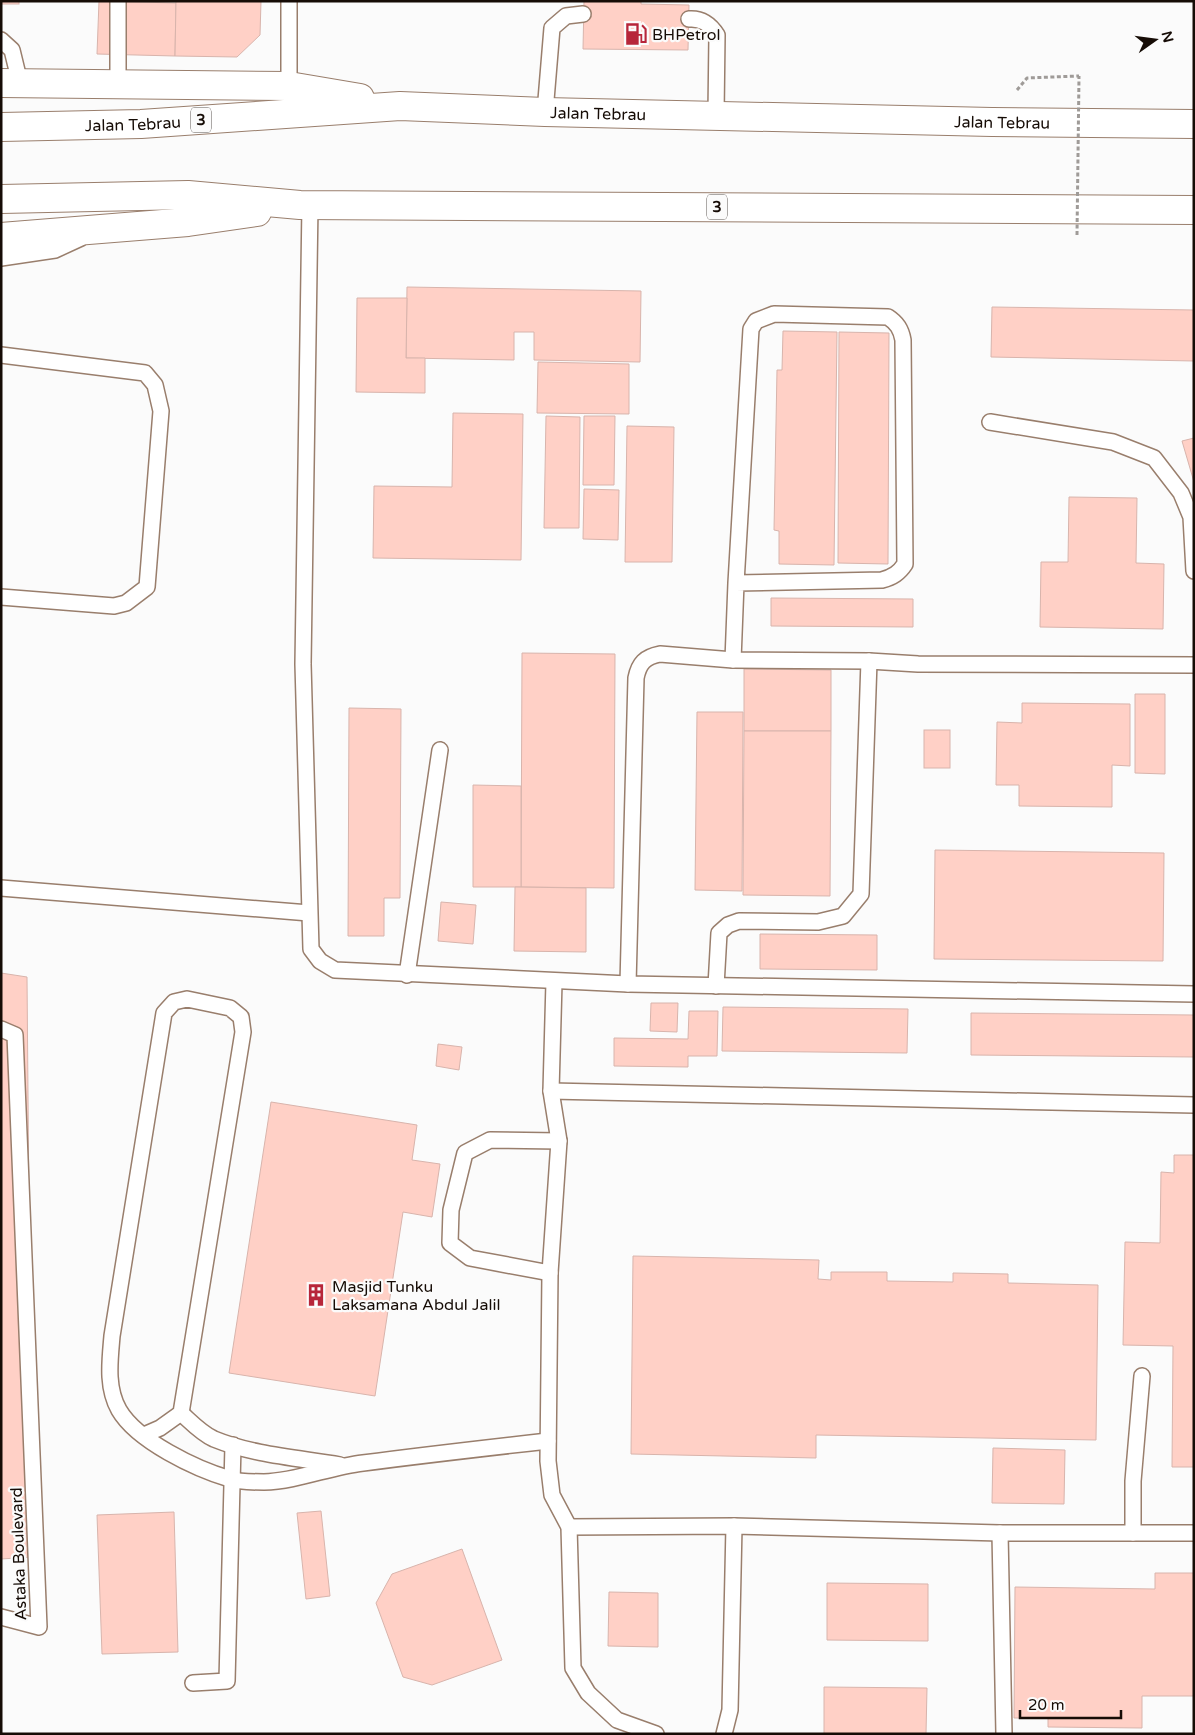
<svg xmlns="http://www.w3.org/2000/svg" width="1195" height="1735" font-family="'Varela Round',sans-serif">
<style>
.building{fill:#ffd0c6;stroke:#d8b4ac}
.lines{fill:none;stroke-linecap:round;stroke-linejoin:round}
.lane-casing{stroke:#997e6c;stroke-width:18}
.highway-casing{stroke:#997e6c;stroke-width:30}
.path{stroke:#9f9b98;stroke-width:3;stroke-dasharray:4 2.5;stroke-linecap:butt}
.lane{stroke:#fff;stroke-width:15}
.highway{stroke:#fff;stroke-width:28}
.path-bridge{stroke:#9f9b98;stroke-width:3;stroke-dasharray:4 2.5;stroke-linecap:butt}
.labels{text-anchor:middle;stroke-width:4.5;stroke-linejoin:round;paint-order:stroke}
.shield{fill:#fbfbfb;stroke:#5b5450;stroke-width:1}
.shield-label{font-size:15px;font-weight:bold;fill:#160c06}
.poi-label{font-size:16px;fill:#160c06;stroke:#fbfbfb;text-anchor:start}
.street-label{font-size:16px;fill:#160c06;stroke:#fbfbfb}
</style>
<rect width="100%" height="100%" fill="#fbfbfb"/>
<g class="building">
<rect x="1" y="1" width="18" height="3"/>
<polygon points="99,1 176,3 175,56 97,54"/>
<polygon points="176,1 261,1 260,35 237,57 175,56"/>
<polygon points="584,1 641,1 641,4 689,5 688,50 583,49"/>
<polygon points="407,287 641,291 640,362 534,360 534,332 514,332 514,360 406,358"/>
<polygon points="357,298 407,298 406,358 425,358 425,393 356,392"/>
<polygon points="992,307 1194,310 1194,361 991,357"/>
<polygon points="783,331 837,332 834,565 779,564 779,531 774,530 777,370 782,370"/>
<polygon points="839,332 889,333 888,564 838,563"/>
<polygon points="538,362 629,364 629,414 537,413"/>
<polygon points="453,413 523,414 521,560 373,558 374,486 452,487"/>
<polygon points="546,416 580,417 579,528 544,528"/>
<polygon points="584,416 615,416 614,485 583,485"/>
<polygon points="627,426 674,427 672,562 625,562"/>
<polygon points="1194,438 1194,482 1182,441"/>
<polygon points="584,489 619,490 618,540 583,539"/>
<polygon points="1069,497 1137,498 1136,563 1164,564 1163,629 1040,627 1041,562 1068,562"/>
<polygon points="771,598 913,599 913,627 771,626"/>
<polygon points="522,653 615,654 614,888 521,887"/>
<polygon points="744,669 831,670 831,731 744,731"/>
<polygon points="1135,694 1165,694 1165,774 1135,773"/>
<polygon points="1022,703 1130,704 1130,766 1112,765 1112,807 1019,806 1019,785 996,785 997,722 1022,723"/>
<polygon points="349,708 401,709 400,898 384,898 384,936 348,936"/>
<polygon points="697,712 743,712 742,891 695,890"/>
<rect x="924" y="730" width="26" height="38"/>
<polygon points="744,731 831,731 830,896 743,895"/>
<polygon points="473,785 521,786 521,887 473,887"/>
<polygon points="935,850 1164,853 1163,961 934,959"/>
<polygon points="515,887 586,888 586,952 514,951"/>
<polygon points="441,902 476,905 473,944 438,941"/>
<polygon points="760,934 877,935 877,970 760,969"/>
<polygon points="1,973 27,977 32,1557 1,1559"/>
<polygon points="651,1003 678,1003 677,1032 650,1031"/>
<polygon points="723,1007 908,1009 907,1053 722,1051"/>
<polygon points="689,1011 718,1011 717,1056 688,1056 688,1067 614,1066 614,1038 688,1039"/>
<polygon points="971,1013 1194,1015 1194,1057 971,1055"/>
<polygon points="438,1044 462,1047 459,1070 436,1066"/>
<polygon points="271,1102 417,1125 412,1160 440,1164 432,1217 403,1212 375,1396 229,1373"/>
<polygon points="1174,1155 1194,1155 1194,1467 1172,1467 1173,1346 1123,1345 1125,1242 1160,1243 1161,1172 1174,1173"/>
<polygon points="633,1256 819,1260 818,1279 831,1280 831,1272 887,1272 887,1281 953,1282 953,1273 1008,1274 1008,1283 1098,1285 1096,1440 816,1435 816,1458 631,1454"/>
<polygon points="993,1448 1065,1450 1064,1504 992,1503"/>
<polygon points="321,1511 330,1596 306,1599 297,1513"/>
<polygon points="174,1512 178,1652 102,1654 97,1515"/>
<polygon points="462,1549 502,1660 432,1685 403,1677 376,1603 392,1574"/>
<polygon points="1155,1573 1194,1573 1194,1696 1142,1696 1142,1728 1048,1727 1048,1718 1014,1718 1015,1587 1155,1589"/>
<polygon points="827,1583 928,1584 928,1641 827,1640"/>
<polygon points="609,1592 658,1593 658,1647 608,1646"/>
<polygon points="824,1687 927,1688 926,1734 824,1734"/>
</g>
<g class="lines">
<defs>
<g id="lane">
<path d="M689 19C702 18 710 24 717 35L716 114"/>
<polyline points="1,40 12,50 20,83"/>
<polyline points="118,83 118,1"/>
<polyline points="289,86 289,1"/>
<polyline points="545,112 552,28 566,16 583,14"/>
<polyline points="310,205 303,664 311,949 320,961 335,970 628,984 1194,994"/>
<polyline points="1,258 55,250 81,238"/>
<polyline points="1,355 145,373 155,385 161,411 147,587 126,603 114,606 1,597"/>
<polyline points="990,422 1113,442 1154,458 1181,493 1191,517 1194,571"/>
<path d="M733 660 736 583 751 329 756 321 774 314 888 317C897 323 901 329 903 340L905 564C899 573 893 577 882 580L736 583"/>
<polyline points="1,888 309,913"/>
<polyline points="407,975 440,750"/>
<polyline points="554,982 551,1091 559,1141 550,1273 548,1461 552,1495 569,1527 573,1668 588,1693 617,1720 656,1734"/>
<path d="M628 984 636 678C639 663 645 657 660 654L733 660 869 661 918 664 1194 665"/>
<polyline points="716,986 719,933 728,925 739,921 818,922 843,916 861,894 869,661"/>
<polyline points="1,1029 15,1035 39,1627 1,1617"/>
<polyline points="551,1091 1194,1105"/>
<polyline points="550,1273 470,1258 450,1243 451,1210 465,1153 490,1140 559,1141"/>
<path d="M181 1413C191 1422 201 1433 214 1439 253 1455 299 1458 340 1465"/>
<path d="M144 1435 160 1428 181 1413 243 1032 241 1017 230 1008 187 999 174 1002 164 1013 112 1336C110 1360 106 1387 119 1410 137 1441 196 1469 230 1479 239 1482 253 1482 264 1482 298 1481 329 1467 363 1463 425 1455 486 1448 548 1441"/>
<polyline points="569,1527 734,1526 1000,1533 1194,1533"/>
<polyline points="1000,1533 1004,1734"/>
<polyline points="1133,1533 1133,1481 1142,1376"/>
<polyline points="193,1683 227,1681 233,1445"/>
<polyline points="724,1734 730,1710 734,1526"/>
</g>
<g id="highway">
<polyline points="1,83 289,86 360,98"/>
<path id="s1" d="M1 127 141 124 400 106 545 112 992 122 1194 124"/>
<polyline points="1,199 188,195 300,205 1194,210"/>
<polyline points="1,237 188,222 257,212"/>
</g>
</defs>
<use href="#lane" class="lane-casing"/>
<use href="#highway" class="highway-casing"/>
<polyline class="path" points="1017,90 1027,78 1079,76"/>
<use href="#lane" class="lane"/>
<use href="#highway" class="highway"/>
<polyline class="path-bridge" points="1077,235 1079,76"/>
</g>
<defs>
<symbol id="fuel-bare" viewBox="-9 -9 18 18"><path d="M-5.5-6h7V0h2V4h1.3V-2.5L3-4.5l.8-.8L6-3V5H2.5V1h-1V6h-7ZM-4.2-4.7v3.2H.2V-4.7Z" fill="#b7263a" stroke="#fbfbfb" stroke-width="2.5" paint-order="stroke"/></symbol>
<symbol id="building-bare" viewBox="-9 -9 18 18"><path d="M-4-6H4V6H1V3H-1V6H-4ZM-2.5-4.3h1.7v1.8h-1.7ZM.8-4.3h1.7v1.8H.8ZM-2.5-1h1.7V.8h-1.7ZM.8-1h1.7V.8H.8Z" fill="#b7263a" stroke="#fbfbfb" stroke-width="2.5" paint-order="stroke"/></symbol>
</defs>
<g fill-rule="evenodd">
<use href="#fuel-bare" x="620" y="18" width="32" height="32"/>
<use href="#building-bare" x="300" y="1279" width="32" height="32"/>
</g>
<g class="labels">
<g class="shield">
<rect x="191" y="107.5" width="20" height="25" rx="4"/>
<rect x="707" y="194.5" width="20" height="25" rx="4"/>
</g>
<g class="shield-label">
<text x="201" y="125">3</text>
<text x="717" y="212">3</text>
</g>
<g class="poi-label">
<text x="652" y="40">BHPetrol</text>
<text x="332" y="1292">Masjid Tunku<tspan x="332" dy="18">Laksamana Abdul Jalil</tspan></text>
</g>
<g class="street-label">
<text dy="6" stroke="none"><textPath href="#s1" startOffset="598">Jalan Tebrau</textPath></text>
<text dy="6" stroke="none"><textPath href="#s1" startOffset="1002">Jalan Tebrau</textPath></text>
<text dy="6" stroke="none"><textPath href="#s1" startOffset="132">Jalan Tebrau</textPath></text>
<text transform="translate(18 1554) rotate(-92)" y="6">Astaka Boulevard</text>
</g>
</g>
<rect width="1195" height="1735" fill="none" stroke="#160c06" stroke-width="5"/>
<g transform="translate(1155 40) rotate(76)" stroke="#fbfbfb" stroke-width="4" paint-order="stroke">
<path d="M0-4L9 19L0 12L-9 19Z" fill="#160c06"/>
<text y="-8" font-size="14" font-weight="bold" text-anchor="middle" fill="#160c06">N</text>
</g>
<path d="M1020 1710v8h101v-8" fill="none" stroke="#160c06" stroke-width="2.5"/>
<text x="1028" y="1710" font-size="15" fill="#160c06" stroke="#fbfbfb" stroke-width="4" paint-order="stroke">20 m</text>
</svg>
